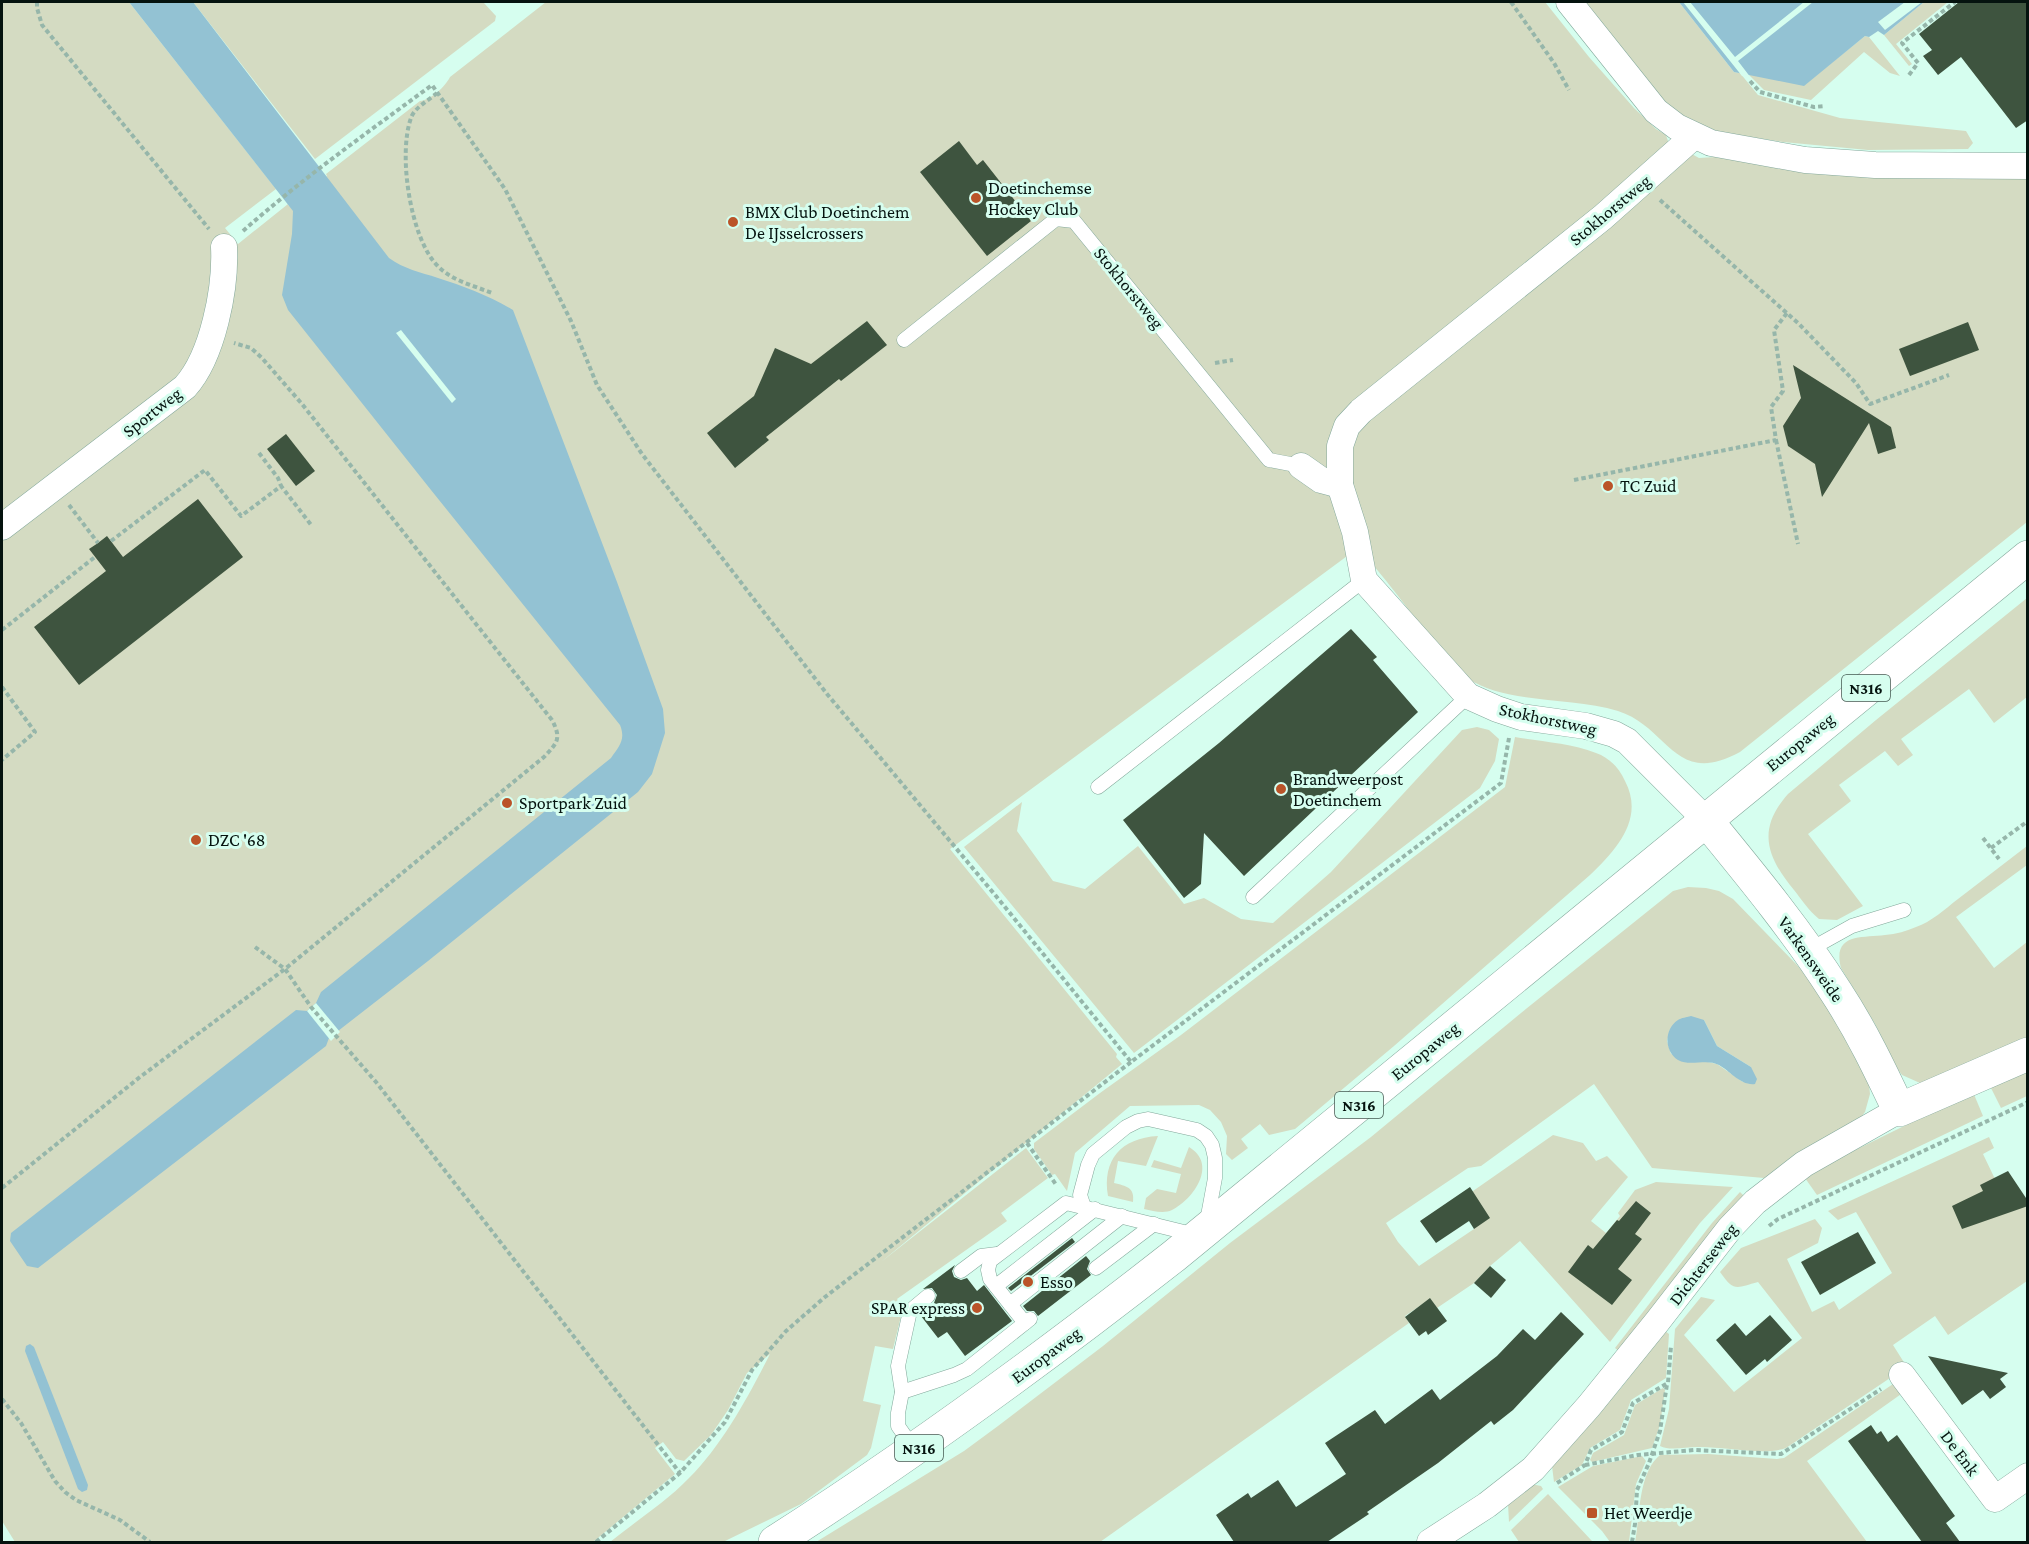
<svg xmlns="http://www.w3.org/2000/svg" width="2029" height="1544" font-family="'Crimson Pro',serif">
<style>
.green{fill:#d4dbc2;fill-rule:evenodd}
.water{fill:#93c2d3}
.pier{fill:#d6feef}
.building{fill:#3e543f}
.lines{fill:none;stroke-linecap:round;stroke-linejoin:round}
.service-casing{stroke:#83a89b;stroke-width:15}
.minor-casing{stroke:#83a89b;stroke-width:27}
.tertiary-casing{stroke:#83a89b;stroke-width:34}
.primary-casing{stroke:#83a89b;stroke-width:34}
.path{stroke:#96b6aa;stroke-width:4;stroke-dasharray:4.5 3;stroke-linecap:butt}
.service{stroke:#fff;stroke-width:14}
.minor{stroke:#fff;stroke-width:26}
.tertiary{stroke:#fff;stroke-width:33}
.primary{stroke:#fff;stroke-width:33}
.poi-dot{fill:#ba5429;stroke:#d6feef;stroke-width:2}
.labels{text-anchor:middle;stroke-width:6;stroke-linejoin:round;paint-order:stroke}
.shield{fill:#d6feef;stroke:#445a52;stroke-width:1.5}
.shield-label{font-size:16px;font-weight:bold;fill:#05130f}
.poi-label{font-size:18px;fill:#05130f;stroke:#d6feef;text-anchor:start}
.street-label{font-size:18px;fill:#05130f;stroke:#d6feef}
</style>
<rect width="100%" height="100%" fill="#d6feef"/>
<g class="green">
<path d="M2 2H129L276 189 225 228 238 244 288 204 289 206 327 176 326 174 420 101C431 100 445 87 450 77L546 2H1545L1589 57 1634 108 1656 129 1666 135 1668 141 1699 158 1715 157 1821 172 2027 177V522L1740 752C1674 788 1669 727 1618 711 1570 696 1508 705 1467 678 1452 668 1441 650 1430 637 1406 607 1384 576 1358 548L950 849 1117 1054 1116 1057 1122 1064 881 1262 1026 1148 1048 1178 1001 1213 1007 1221 897 1299 903 1308 893 1349 875 1346 863 1401 881 1405 871 1448 867 1455 801 1504 723 1542H610C636 1521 666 1502 689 1478 723 1444 749 1395 770 1354L747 1373 728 1410 711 1435 684 1461 676 1459 663 1442 655 1448 675 1474 593 1542H15L2 1521Z"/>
<polygon points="193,2 483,2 496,16 495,21 315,159"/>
<polygon points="1582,2 1679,2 1734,72 1740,73 1758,95 1840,118 1966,131 1973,143 1968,149 1868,150 1783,142 1725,133 1695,126 1665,103"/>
<polygon points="1924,2 1948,2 1896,44 1912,64 1909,66 1884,35"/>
<polygon points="1865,36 1869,37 1900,76 1890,73 1864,52 1811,100 1764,90 1748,74 1804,85"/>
<path d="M2027 598V697L1994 723 1969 689 1901 739 1913 755 1898 766 1885 751 1839 785 1851 801 1808 834 1863 906 1837 920 1819 919C1809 911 1802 900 1794 890 1766 856 1757 829 1788 794L1876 720Z"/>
<polygon points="1477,727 1489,730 1499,739 1495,761 1480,788 1134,1053 964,847 1022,802 1017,831 1053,881 1085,889 1138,846 1184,904 1204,898 1241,919 1273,923 1331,872 1462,730"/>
<path d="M1515 737C1542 742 1571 743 1596 753 1610 758 1619 768 1625 781 1645 819 1616 850 1590 875L1394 1046 1295 1129 1269 1135 1260 1124 1241 1139 1248 1148 1232 1160 1226 1154 1227 1136 1221 1122 1210 1110 1199 1105 1130 1106 1075 1153 1067 1191 1055 1174 1052 1175 1034 1149V1143L1100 1093 1181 1035 1505 787Z"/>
<path d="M2027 846V865L1956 917 1994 968 2027 942V1040L1920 1083 1902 1075 1896 1067 1875 1024 1841 968C1832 933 1862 938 1885 935 1896 934 1907 931 1916 927 1931 922 1945 909 1958 899 1981 881 2004 864 2027 846Z"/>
<path d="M1688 887 1706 888 1719 891 1733 899 1797 965 1823 996 1869 1084 1870 1094 1865 1112 1858 1121 1797 1156 1764 1178 1652 1168 1594 1084 1481 1166 1468 1168 1386 1223 1398 1242 1419 1266 1474 1229 1473 1191 1553 1135 1583 1143 1596 1161 1607 1156 1628 1177 1591 1221 1606 1233 1620 1216 1618 1213 1635 1190 1656 1182 1733 1187 1700 1223 1610 1342 1520 1241 1490 1266 1474 1283 1437 1308 1430 1299 1405 1316 1409 1323 1100 1542H816L964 1451 998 1426 1103 1346 1230 1243 1371 1137 1521 1013 1673 891ZM1704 1020 1717 1046 1751 1067 1743 1082 1717 1064 1671 1054 1667 1041 1670 1030Z"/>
<polygon points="2027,1066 2027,1096 2001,1108 1989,1084"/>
<polygon points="1973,1092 1983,1116 1817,1195 1805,1178 1831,1162"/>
<path d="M1158 1136 1146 1166 1118 1161 1114 1183C1126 1186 1135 1187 1133 1202L1108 1196C1102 1160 1121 1138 1158 1136Z"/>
<path d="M1989 1137 1994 1148 1983 1154 1994 1177 2027 1208V1281L1948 1335 1935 1316 1893 1345 1905 1364 1893 1376 1786 1448C1764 1456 1721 1446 1697 1447 1685 1447 1670 1451 1660 1446L1669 1409 1675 1329 1701 1297 1715 1300 1684 1335 1734 1392 1802 1338 1758 1282C1736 1288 1734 1292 1720 1272L1741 1248 1815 1219 1822 1228 1818 1243 1787 1259 1812 1312 1834 1301 1839 1310 1892 1273 1856 1212 1838 1220 1828 1211Z"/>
<path d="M1189 1147C1218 1164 1194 1199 1172 1210 1164 1214 1153 1211 1144 1209L1146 1198 1157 1189 1176 1193 1181 1174 1151 1167 1154 1160 1181 1168Z"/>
<polygon points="1740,1192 1744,1196 1619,1351 1615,1348 1712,1223"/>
<polygon points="1665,1331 1669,1334 1666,1378 1631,1400 1620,1430 1590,1448 1582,1465 1554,1482 1552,1466 1621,1388"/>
<path d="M1896 1382 1904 1392 1807 1461 1867 1542H1635C1640 1517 1638 1473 1660 1455L1708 1454 1777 1459 1784 1458Z"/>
<polygon points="1663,1388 1665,1390 1660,1425 1652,1448 1592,1462 1590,1460 1593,1453 1624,1435 1635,1405"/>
<polygon points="1642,1456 1646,1461 1636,1484 1629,1542 1610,1542 1602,1531 1558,1487 1593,1466"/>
<polygon points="1531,1484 1541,1486 1543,1489 1509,1522 1508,1504"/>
<polygon points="1548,1494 1592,1541 1593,1542 1519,1542 1511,1530"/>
</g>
<g class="water">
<path d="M129 2H193L389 258C404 269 420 272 438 278 463 286 490 296 513 310L617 582 663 709 665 733 652 774 638 792 428 961 329 1038 326 1046 38 1268 27 1266 10 1241 11 1233 296 1010 307 1011 316 1003 321 992 611 758C619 746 626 740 620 725L431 490 288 310 282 295 292 234 293 211Z"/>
<polygon points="1679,2 1924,2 1884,35 1878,31 1869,37 1865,36 1804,86 1734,72"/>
<path d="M1691 1016 1704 1020 1717 1046 1751 1067 1757 1079 1755 1084C1741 1086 1730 1071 1719 1065 1706 1058 1691 1067 1678 1060 1664 1051 1664 1029 1678 1020 1681 1018 1687 1017 1691 1016Z"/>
<polygon points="30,1344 34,1347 88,1485 87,1490 82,1492 78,1489 25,1351 26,1346"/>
</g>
<g class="pier">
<polygon points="1683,2 1690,2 1735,57 1804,2 1813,2 1738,61 1751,78 1742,76"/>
<polygon points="1905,2 1922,2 1885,30 1878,22"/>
<polygon points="401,330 456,399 452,403 396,333"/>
<polygon points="316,1003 340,1032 331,1041 307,1011"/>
</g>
<g class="building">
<polygon points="1959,2 2028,2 2028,120 2016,128 1961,57 1938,75 1923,56 1932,50 1919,34"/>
<polygon points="959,141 977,165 983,160 1031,221 987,256 920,172"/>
<polygon points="867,321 887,345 841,381 839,379 766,437 769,440 735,468 707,433 754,396 775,348 811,364"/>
<polygon points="1968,322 1979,350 1910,376 1899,349"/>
<polygon points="1793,365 1891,427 1896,448 1878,454 1869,423 1822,497 1815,464 1788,446 1783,426 1801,398"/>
<polygon points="286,434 315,471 296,486 267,449"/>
<polygon points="198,499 243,557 79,685 34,627 106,571 89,549 98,543 107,536 123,557"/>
<polygon points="1351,629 1377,657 1373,660 1418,712 1244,876 1204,833 1201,884 1184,898 1123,820 1219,743"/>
<polygon points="2008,1171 2028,1201 2028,1206 1962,1229 1952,1206 1983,1191 1980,1185"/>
<polygon points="1470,1187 1490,1218 1474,1229 1469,1221 1436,1243 1420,1221"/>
<polygon points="1636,1201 1651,1213 1635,1234 1642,1239 1618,1269 1632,1280 1612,1305 1568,1272 1588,1245 1593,1249 1617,1220 1619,1221"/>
<polygon points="1858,1232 1876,1263 1820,1295 1801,1262"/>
<polygon points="1072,1238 1075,1242 1011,1291 1008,1288"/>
<polygon points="1086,1256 1090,1261 1087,1269 1091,1275 1038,1316 1034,1311 1027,1311 1023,1306"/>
<polygon points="955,1265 952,1271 954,1277 961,1280 967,1278 977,1291 984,1285 1012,1321 965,1356 947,1332 938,1338 921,1316 935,1305 934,1303 937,1295 932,1288 923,1289"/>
<polygon points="1490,1266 1506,1280 1491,1298 1474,1283"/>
<polygon points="1430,1298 1447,1321 1428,1335 1426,1331 1419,1336 1405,1317"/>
<polygon points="1561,1312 1584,1334 1513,1410 1494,1425 1491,1421 1438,1463 1367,1512 1369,1514 1327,1542 1234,1542 1216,1515 1248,1493 1251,1498 1278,1480 1296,1507 1346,1474 1325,1443 1375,1410 1385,1424 1432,1389 1440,1400 1497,1356 1523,1329 1535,1340"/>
<polygon points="1770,1315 1792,1340 1767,1362 1765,1359 1746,1375 1716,1340 1735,1323 1746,1336"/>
<polygon points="1928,1356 2008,1373 2000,1379 2006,1387 1990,1399 1983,1390 1962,1405"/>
<polygon points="1871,1425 1877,1434 1881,1431 1888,1442 1897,1435 1955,1516 1946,1523 1960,1542 1922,1542 1848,1441"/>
</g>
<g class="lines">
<defs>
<g id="service">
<polyline points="904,340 1056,219 1074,221 1269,460 1301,466"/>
<polyline points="1098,787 1364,580"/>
<polyline points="1253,897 1468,696"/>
<polyline points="1807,951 1852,926 1904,910"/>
<polyline points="1084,1207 1080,1195 1088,1165 1093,1154 1126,1127 1138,1121 1148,1119 1197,1130 1206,1136 1212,1145 1215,1158 1215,1178 1207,1221"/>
<polyline points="1096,1268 1154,1224"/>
<polyline points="961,1271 981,1256 997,1254"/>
<polyline points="996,1286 1095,1209"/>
<polyline points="1010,1304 1122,1216"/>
<polyline points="1025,1323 990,1279 988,1270 990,1261 1066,1203 1196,1235"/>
<polyline points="902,1392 954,1375 967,1369 1030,1319"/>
<polyline points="914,1449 898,1426 898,1413 902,1392 898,1366 910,1311 928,1296"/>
</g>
<g id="minor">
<polyline points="1569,2 1656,111 1677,127 1711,143 1805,160 1875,165 2028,166"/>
<polyline points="1694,136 1603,217 1361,411 1347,426 1340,446 1340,485 1355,532 1364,580 1468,696 1497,709 1521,717 1586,726 1614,734 1627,741 1706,820"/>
<polyline points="1301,466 1321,480 1340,485"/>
<path d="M2 527 185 387C213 356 226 288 224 247"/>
<polyline points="1902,1375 1995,1499 2028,1476"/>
<polyline points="1430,1542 1487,1505 1533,1469 1589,1406 1657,1322 1730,1228 1755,1202 1804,1164 1899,1110"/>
</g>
<path id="tertiary" d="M1706 820C1751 875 1798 932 1836 992 1861 1030 1880 1070 1899 1110L2028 1054"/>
<path id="primary" d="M775 1542C913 1454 1045 1357 1174 1256L2028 557"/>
</defs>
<use href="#service" class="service-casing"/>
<use href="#minor" class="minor-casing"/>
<use href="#tertiary" class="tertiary-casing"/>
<use href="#primary" class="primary-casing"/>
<g class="path">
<polyline points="37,2 37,8 42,25 209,229"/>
<polyline points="1511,2 1554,63 1569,90"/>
<polyline points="1909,75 1918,63 1902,43 1955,2"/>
<polyline points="1750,81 1760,92 1814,107 1825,106"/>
<path d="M437 93C429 100 414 108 411 118 398 154 410 234 435 263 449 280 472 285 492 293"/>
<polyline points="1660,200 1799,324 1856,383 1870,404 1949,375"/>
<path d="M243 231C303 178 368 132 432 85L505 189 571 321 597 385 642 454 827 694 996 896 1131 1062 1501 783 1509 738"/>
<polyline points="1215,363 1233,360"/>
<polyline points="1776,440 1798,544"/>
<polyline points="259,453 278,478 281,486"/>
<polyline points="1574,480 1776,440 1771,407 1783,391 1774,330 1787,313"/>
<polyline points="69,505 98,543"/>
<polyline points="111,541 205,470 241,516 281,486 312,526"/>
<polyline points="2,630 95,557"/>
<polyline points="2,687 35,732 2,760"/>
<polyline points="1983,838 1999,859"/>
<polyline points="1991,848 2028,821"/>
<polyline points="255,947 285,969 311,1007 376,1082 680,1473"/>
<polyline points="1027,1143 1057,1186"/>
<path d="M2 1188 140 1077 285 969 544 757C557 743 562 739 552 720L302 404 262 358 251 348 234 343"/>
<polyline points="1769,1226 1778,1219 2028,1102"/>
<polyline points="2,1399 21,1423 55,1481 65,1492 76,1500 120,1520 150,1542"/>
<polyline points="1585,1465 1638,1455 1694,1450 1781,1454 1881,1389"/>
<polyline points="1557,1483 1585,1465 1591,1450 1622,1432 1633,1403 1668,1383 1671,1346"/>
<polyline points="596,1542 680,1473 725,1422 752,1370 786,1331 825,1297 1131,1062"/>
<polyline points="1632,1542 1635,1524 1637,1490 1649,1463 1660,1431 1667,1384"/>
</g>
<use href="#service" class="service"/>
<use href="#minor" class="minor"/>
<use href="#tertiary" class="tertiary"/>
<use href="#primary" class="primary"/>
</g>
<g class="poi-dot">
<circle cx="976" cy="198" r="6"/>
<circle cx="733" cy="222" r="6"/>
<circle cx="1608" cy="486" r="6"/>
<circle cx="1281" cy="789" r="6"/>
<circle cx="507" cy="803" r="6"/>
<circle cx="196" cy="840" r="6"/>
<circle cx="1028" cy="1282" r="6"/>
<circle cx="977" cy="1308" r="6"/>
<rect x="1586" y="1507" width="12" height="12" rx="3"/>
</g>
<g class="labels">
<g class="shield">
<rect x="1842" y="675" width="48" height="26" rx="4.5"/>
<rect x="1335" y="1092" width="48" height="26" rx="4.5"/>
<rect x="895" y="1435" width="48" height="26" rx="4.5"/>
</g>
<g class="shield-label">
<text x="1866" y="694">N316</text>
<text x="1359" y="1111">N316</text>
<text x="919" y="1454">N316</text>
</g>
<g class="poi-label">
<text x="988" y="194">Doetinchemse<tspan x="988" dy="21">Hockey Club</tspan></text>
<text x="745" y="218">BMX Club Doetinchem<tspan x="745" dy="21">De IJsselcrossers</tspan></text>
<text x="1620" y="492">TC Zuid</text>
<text x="1293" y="785">Brandweerpost<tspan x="1293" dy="21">Doetinchem</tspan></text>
<text x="519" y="809">Sportpark Zuid</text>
<text x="208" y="846">DZC '68</text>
<text x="1040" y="1288">Esso</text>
<text x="965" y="1314" text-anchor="end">SPAR express</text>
<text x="1604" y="1519">Het Weerdje</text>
</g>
<g class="street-label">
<text transform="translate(1610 210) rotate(-40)" y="6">Stokhorstweg</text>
<text transform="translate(1129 288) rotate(51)" y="6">Stokhorstweg</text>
<text transform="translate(152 412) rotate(-38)" y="6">Sportweg</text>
<text transform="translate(1548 719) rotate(12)" y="6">Stokhorstweg</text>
<text transform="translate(1800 742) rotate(-39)" y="6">Europaweg</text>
<text transform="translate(1811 959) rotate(55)" y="6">Varkensweide</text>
<text transform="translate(1425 1051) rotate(-39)" y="6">Europaweg</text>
<text transform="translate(1703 1264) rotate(-52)" y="6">Dichterseweg</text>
<text transform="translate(1046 1355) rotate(-37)" y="6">Europaweg</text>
<text transform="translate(1960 1453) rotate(53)" y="6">De Enk</text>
</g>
</g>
<rect width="2029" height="1544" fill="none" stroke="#05130f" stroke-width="6"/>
</svg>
